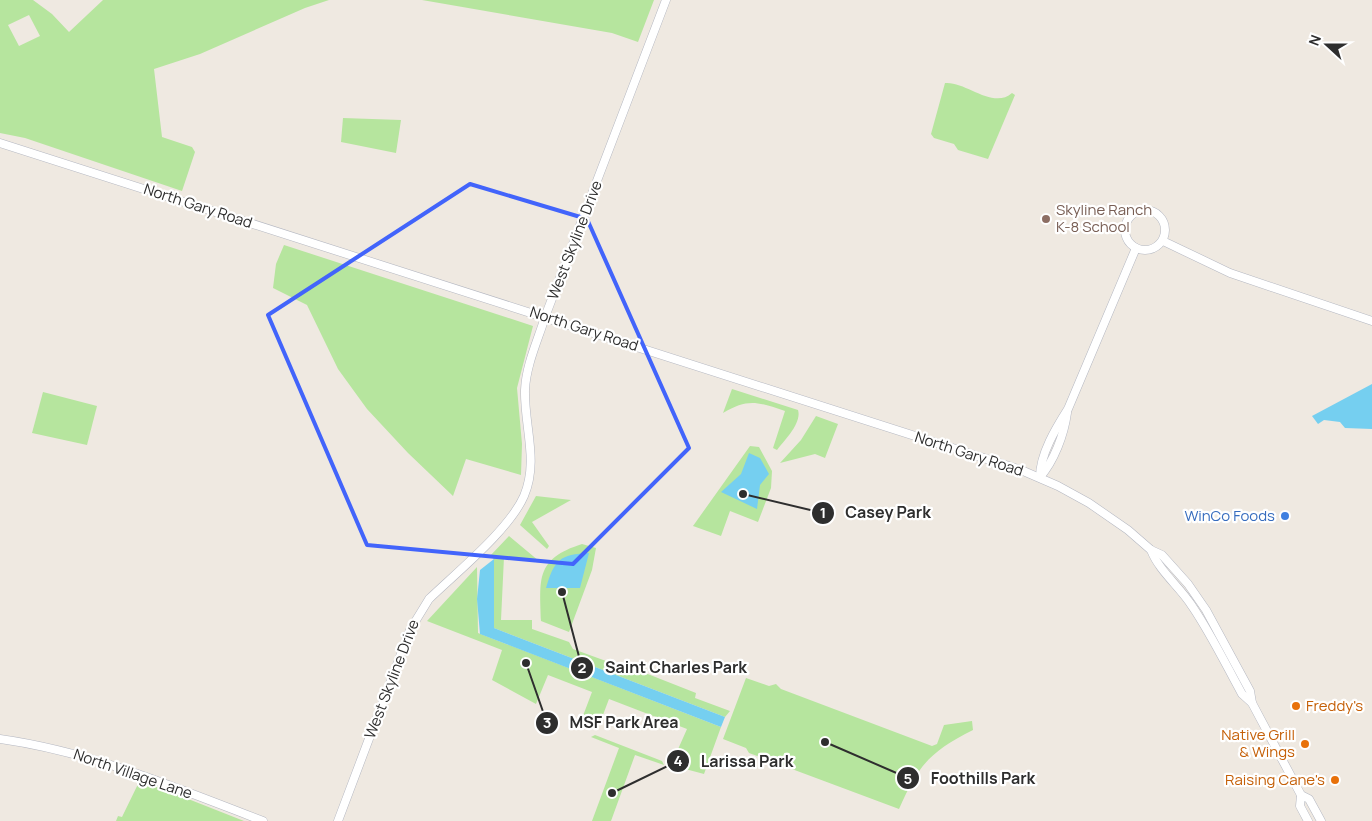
<svg xmlns="http://www.w3.org/2000/svg" width="1372" height="821" font-family="Manrope,sans-serif">
<style>
.green{fill:#b6e59e;fill-rule:evenodd}
.water{fill:#75cff0}
.lines{fill:none;stroke-linecap:round;stroke-linejoin:round}
.secondary-casing{stroke:#b4b7c1;stroke-width:9}
.secondary{stroke:#fff;stroke-width:8}
.marked{fill:none;stroke:#4264fb;stroke-width:4;stroke-linejoin:round}
.education-dot{fill:#8d6e63;stroke:#fff;stroke-width:2}
.shop-dot{fill:#3f7fe0;stroke:#fff;stroke-width:2}
.food-dot{fill:#e8710a;stroke:#fff;stroke-width:2}
.labels{text-anchor:middle;stroke-width:4.5;stroke-linejoin:round;paint-order:stroke}
.street-label{font-size:15px;fill:#2e2e2e;stroke:#fff}
.education-label{font-size:15px;fill:#785e54;stroke:#fff;text-anchor:start}
.shop-label{font-size:15px;fill:#366cbe;stroke:#fff;text-anchor:end}
.food-label{font-size:15px;fill:#c56008;stroke:#fff;text-anchor:end}
.leader{fill:none;stroke:#2e2e2e;stroke-width:2}
.callout-dot{fill:#2e2e2e;stroke:#fff;stroke-width:2}
.mark-label{font-size:15px;text-anchor:middle;font-weight:bold;fill:#fff}
.callout-label{font-size:16px;text-anchor:middle;font-weight:bold;fill:#2e2e2e;stroke:#fff;stroke-width:4.5;stroke-linejoin:round;paint-order:stroke}
</style>
<rect width="100%" height="100%" fill="#efe9e1"/>
<g class="green">
<path d="M0 0H33L52 14 69 32 103 0H329L305 8 200 54 154 69 162 137 192 147 195 152 182 191 25 138 0 133ZM29 15 40 36 19 46 8 25Z"/>
<polygon points="422,0 654,0 638,42 612,33"/>
<path d="M945 83C966 81 993 110 1012 93L1015 95 988 159 958 150 954 144 934 138 931 134Z"/>
<polygon points="343,118 401,120 396,153 341,142"/>
<polygon points="284,245 533,326 517,388 522,444 521,475 466,459 453,496 408,453 367,409 338,369 307,305 273,288 276,264"/>
<path d="M732 389 798 410C802 423 785 440 777 450L773 448 785 411C758 402 748 398 723 413Z"/>
<polygon points="43,392 97,406 87,445 32,433"/>
<polygon points="816,416 838,424 825,458 815,454 780,463 801,440"/>
<polygon points="750,446 759,447 772,471 771,488 758,522 730,511 721,536 693,526"/>
<polygon points="536,496 571,500 532,522 549,546 547,549 520,525"/>
<polygon points="509,536 539,561 504,557 501,620 532,620 532,629 569,642 573,649 628,669 635,669 696,693 695,698 730,711 725,717 494,628 494,559 490,556"/>
<path d="M582 544 596 548 592 570 569 632 541 621C540 579 535 559 582 544Z"/>
<polygon points="477,567 478,633 721,727 704,774 674,766 675,756 687,729 609,699 598,728 581,721 592,692 548,675 536,704 492,680 502,650 427,621"/>
<path d="M746 678 769 686 776 684 781 689 932 746 937 744 944 725 972 721 973 730C930 752 919 764 899 809L749 753 746 748 723 739Z"/>
<polygon points="595,735 662,761 664,765 635,755 611,821 592,821 619,748 591,737"/>
<polygon points="140,780 244,821 116,821 118,816 122,817"/>
</g>
<g class="water">
<polygon points="1372,384 1372,429 1345,428 1340,422 1324,420 1318,424 1312,416"/>
<polygon points="749,453 760,458 769,474 760,485 757,509 721,492 741,474"/>
<path d="M589 553 580 588H546C554 560 560 554 589 553Z"/>
<polygon points="494,559 494,628 725,717 721,727 480,634 477,599 480,570"/>
</g>
<g class="lines">
<defs>
<g id="secondary">
<polyline points="0,143 1021,470 1058,486 1089,503 1128,530 1151,550 1162,555 1188,584 1206,610 1250,691 1252,703 1301,795 1300,806 1308,821"/>
<circle cx="1145" cy="230" r="20"/>
<polyline points="1163,241 1230,273 1372,321"/>
<path d="M1040 477C1040 454 1056 428 1068 409L1136 248"/>
<path d="M1040 477C1054 461 1064 435 1067 413"/>
<path d="M1151 550C1159 571 1180 587 1192 606 1211 634 1226 665 1242 694L1252 703"/>
<path d="M0 739C92 752 177 788 263 821"/>
<polyline points="1301,795 1309,799 1321,821"/>
<path d="M338 821 410 630 429 599C457 572 509 530 524 496 539 461 524 426 525 390 526 365 538 340 545 317L666 0"/>
</g>
</defs>
<use href="#secondary" class="secondary-casing"/>
<use href="#secondary" class="secondary"/>
</g>
<path class="marked" d="M470 184 587 219 689 448 573 564 367 545 268 315Z"/>
<circle class="education-dot" cx="1046" cy="219" r="5"/>
<circle class="shop-dot" cx="1285" cy="516" r="5"/>
<g class="food-dot">
<circle cx="1296" cy="706" r="5"/>
<circle cx="1305" cy="744" r="5"/>
<circle cx="1335" cy="780" r="5"/>
</g>
<g class="labels">
<g class="street-label">
<text transform="translate(198 206) rotate(18)" y="5">North Gary Road</text>
<text transform="translate(575 240) rotate(-69)" y="5">West Skyline Drive</text>
<text transform="translate(584 329) rotate(18)" y="5">North Gary Road</text>
<text transform="translate(969 454) rotate(18)" y="5">North Gary Road</text>
<text transform="translate(392 679) rotate(-69)" y="5">West Skyline Drive</text>
<text transform="translate(133 774) rotate(19)" y="5">North Village Lane</text>
</g>
<g class="education-label">
<text x="1056" y="215">Skyline Ranch<tspan x="1056" dy="17">K-8 School</tspan></text>
</g>
<g class="shop-label">
<text x="1275" y="521">WinCo Foods</text>
</g>
<g class="food-label">
<text x="1306" y="711" text-anchor="start">Freddy's</text>
<text x="1295" y="740">Native Grill<tspan x="1295" dy="17">&amp; Wings</tspan></text>
<text x="1325" y="785">Raising Cane's</text>
</g>
</g>
<path class="leader" d="M743 494L823 513M562 592L582 668M526 663L547 723M612 793L678 761M825 742L908 778"/>
<g class="callout-dot">
<circle cx="743" cy="494" r="5"/>
<circle cx="562" cy="592" r="5"/>
<circle cx="526" cy="663" r="5"/>
<circle cx="612" cy="793" r="5"/>
<circle cx="825" cy="742" r="5"/>
<circle cx="823" cy="513" r="12"/>
<circle cx="582" cy="668" r="12"/>
<circle cx="547" cy="723" r="12"/>
<circle cx="678" cy="761" r="12"/>
<circle cx="908" cy="778" r="12"/>
</g>
<g class="mark-label">
<text x="823" y="518">1</text>
<text x="582" y="673">2</text>
<text x="547" y="728">3</text>
<text x="678" y="766">4</text>
<text x="908" y="784">5</text>
</g>
<g class="callout-label">
<text x="888" y="518">Casey Park</text>
<text x="676" y="673">Saint Charles Park</text>
<text x="624" y="728">MSF Park Area</text>
<text x="747" y="767">Larissa Park</text>
<text x="983" y="784">Foothills Park</text>
</g>
<g transform="translate(1327 45) rotate(291)" stroke="#ffffff" stroke-width="4" paint-order="stroke">
<path d="M0-4L9 19L0 12L-9 19Z" fill="#2e2e2e"/>
<text y="-8" font-size="14" font-weight="bold" text-anchor="middle" fill="#2e2e2e">N</text>
</g>
</svg>
